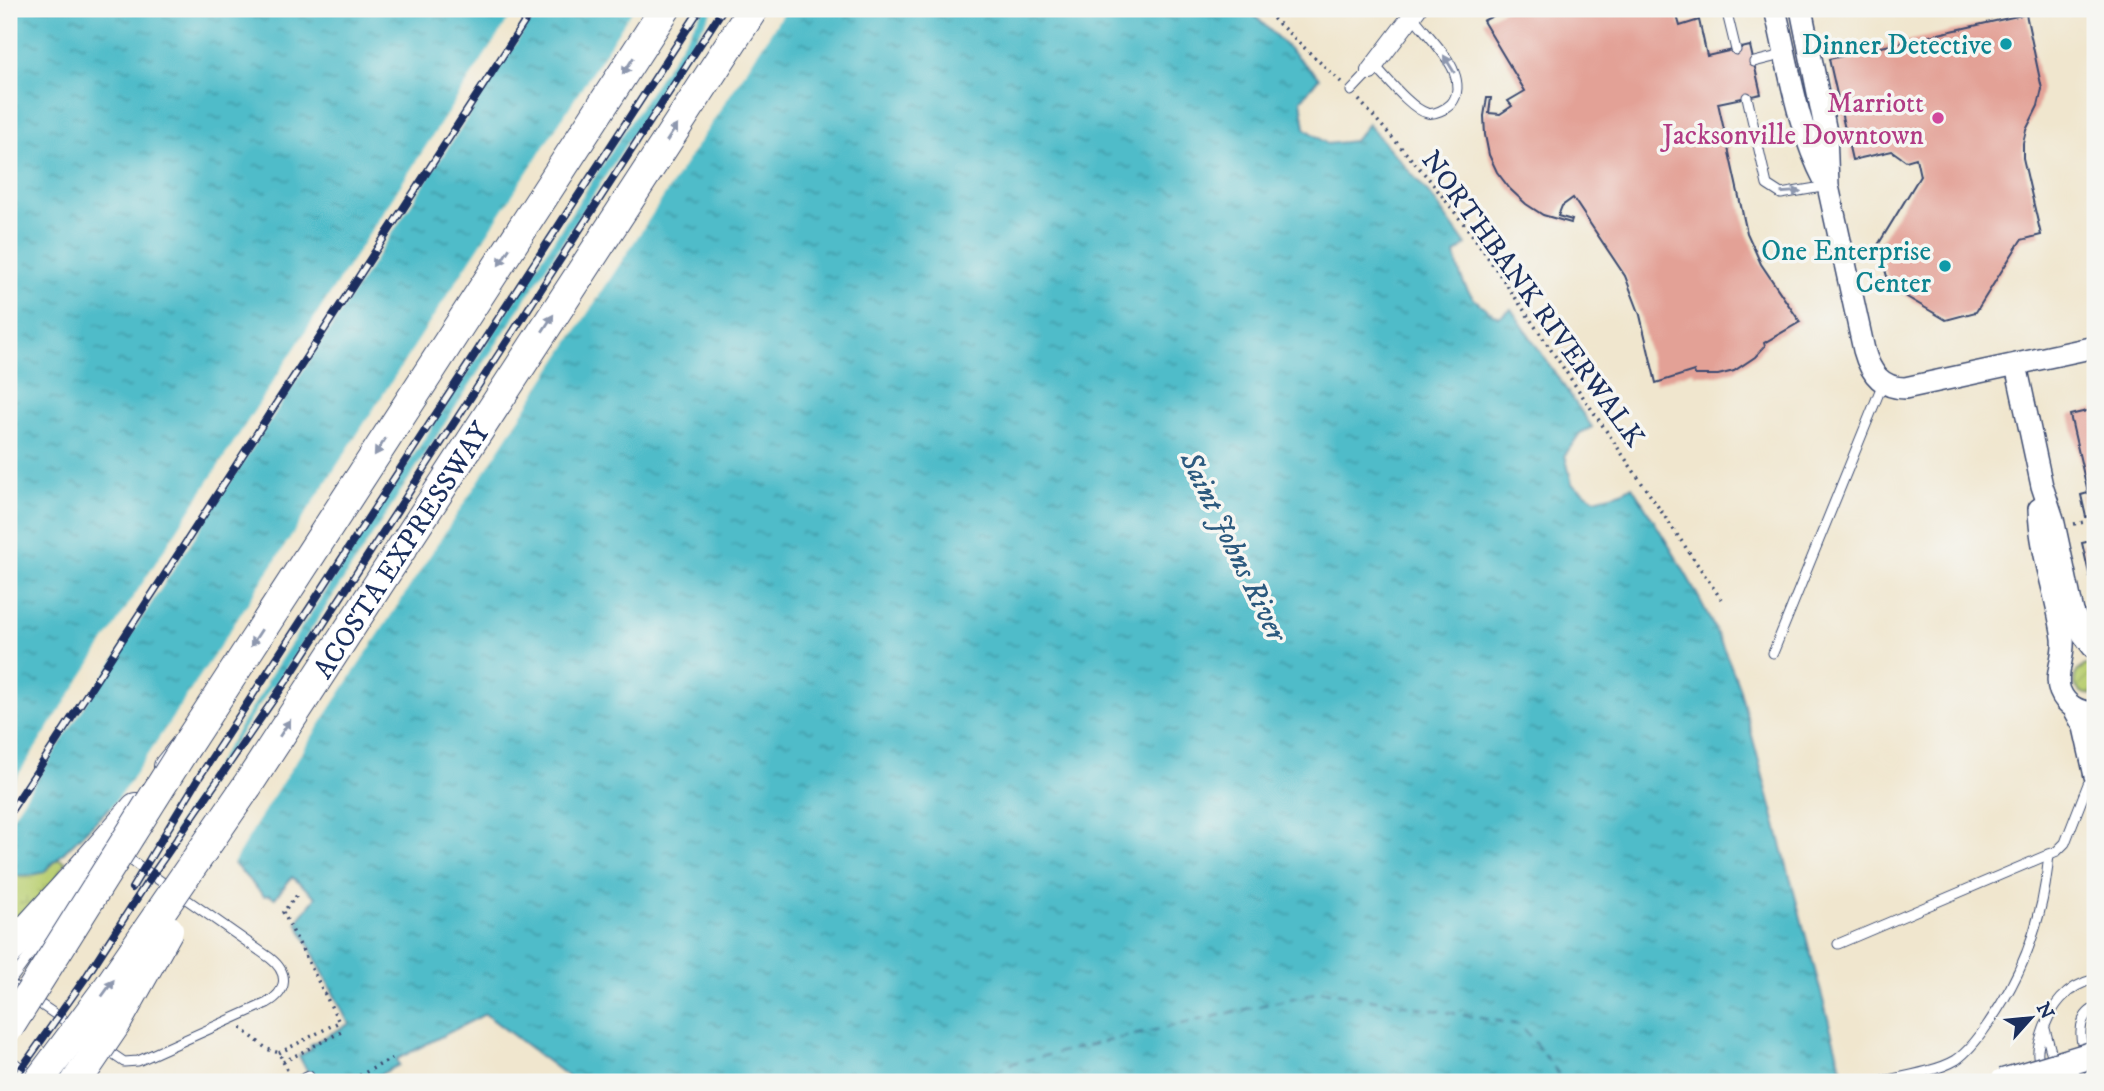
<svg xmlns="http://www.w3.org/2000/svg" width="2104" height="1091" font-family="'IM FELL DW Pica',serif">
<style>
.wetland{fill:url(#wetland-marsh);stroke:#6b8069;stroke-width:2}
.garden{fill:url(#garden-furrows);stroke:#6b8069;stroke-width:2}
.water{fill:url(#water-ripples);stroke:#357694;stroke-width:2}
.pier{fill:#f0e6ce}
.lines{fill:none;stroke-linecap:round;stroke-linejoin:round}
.ferry{stroke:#2b597e;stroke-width:2;stroke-dasharray:9 7;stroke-linecap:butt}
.building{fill:#e3a196}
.service-casing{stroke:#3b4a6f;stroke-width:11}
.minor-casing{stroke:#3b4a6f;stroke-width:20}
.tertiary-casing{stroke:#3b4a6f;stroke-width:24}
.motorway-casing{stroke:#3b4a6f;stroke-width:32}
.path{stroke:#3b4a6f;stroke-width:3.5;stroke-dasharray:2 5;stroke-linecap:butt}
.service{stroke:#fff;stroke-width:9}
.minor{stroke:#fff;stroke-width:18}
.tertiary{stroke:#fff;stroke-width:21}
.motorway{stroke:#fff;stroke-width:30}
.rail-casing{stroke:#1b2f5e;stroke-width:8}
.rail{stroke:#f6f6f2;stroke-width:5;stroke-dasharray:16;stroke-linecap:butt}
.primary-bridge-casing{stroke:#3b4a6f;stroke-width:29;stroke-linecap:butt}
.motorway-bridge-casing{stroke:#3b4a6f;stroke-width:32;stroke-linecap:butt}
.primary-bridge{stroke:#fff;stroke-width:26}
.motorway-bridge{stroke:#fff;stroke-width:30}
.oneway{fill:#8d97ae}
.culture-dot{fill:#0f9aa8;stroke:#f6f6f2;stroke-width:2.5}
.hotel-dot{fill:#d1479c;stroke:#f6f6f2;stroke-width:2.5}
.labels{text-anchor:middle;stroke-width:7;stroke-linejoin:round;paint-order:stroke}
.culture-label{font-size:28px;fill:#0d838f;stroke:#f6f6f2;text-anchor:end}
.hotel-label{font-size:28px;fill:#b23c85;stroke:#f6f6f2;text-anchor:end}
.street-label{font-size:28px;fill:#1b2f5e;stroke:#f6f6f2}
.water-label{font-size:30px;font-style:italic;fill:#2b597e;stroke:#f6f6f2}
</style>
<defs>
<pattern id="wetland-marsh" width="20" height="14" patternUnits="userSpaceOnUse" patternTransform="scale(1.75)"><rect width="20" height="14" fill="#bbd074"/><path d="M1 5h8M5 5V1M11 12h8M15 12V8" fill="none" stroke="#a0b367"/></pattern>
<pattern id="garden-furrows" width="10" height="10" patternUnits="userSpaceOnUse" patternTransform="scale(1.75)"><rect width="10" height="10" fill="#bbd074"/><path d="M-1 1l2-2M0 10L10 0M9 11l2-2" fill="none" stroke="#a0b367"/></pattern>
<pattern id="water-ripples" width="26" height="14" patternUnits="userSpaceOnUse" patternTransform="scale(1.75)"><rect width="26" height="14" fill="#4fbcc9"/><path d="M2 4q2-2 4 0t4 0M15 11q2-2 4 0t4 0" fill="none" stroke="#4199a6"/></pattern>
</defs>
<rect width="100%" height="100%" fill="#f6f6f2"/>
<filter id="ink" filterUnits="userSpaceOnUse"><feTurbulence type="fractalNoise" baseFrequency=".0143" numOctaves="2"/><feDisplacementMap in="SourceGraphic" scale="14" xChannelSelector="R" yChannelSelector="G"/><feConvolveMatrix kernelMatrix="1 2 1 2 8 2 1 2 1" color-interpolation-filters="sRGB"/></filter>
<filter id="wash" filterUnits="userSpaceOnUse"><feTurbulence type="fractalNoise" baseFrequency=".00686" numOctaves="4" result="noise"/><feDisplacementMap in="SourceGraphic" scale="28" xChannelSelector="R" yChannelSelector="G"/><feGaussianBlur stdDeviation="1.57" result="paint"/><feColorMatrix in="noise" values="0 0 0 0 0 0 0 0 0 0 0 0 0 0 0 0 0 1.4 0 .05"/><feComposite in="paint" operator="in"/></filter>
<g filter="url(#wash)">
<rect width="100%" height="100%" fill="#f0e6ce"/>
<polygon class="wetland" points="58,859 66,862 35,912 9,936 9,876 44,872"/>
<path class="garden" d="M2089 664 2095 665V694C2072 698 2066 671 2089 664Z"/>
<path class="water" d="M9 9H1248L1319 78 1301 100 1305 128 1327 144 1354 141 1368 124 1431 196 1466 245 1455 254C1461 286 1470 301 1499 317L1511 309 1592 427 1580 433 1565 455 1572 484 1595 499 1622 492 1632 486C1673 551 1713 614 1739 687L1845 1082H575L485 1014 397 1059 399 1065 365 1082H313L299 1056 312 1049 310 1045 349 1024 297 922 316 897 292 877 275 898 269 895 264 896 235 865 156 821 109 808 44 872 32 875 9 876Z"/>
<g class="pier">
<polygon points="515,9 538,9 9,822 9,789"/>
<polygon points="633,9 704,9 266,682 267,684 172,834 154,825 110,812 101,821 129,783 220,646"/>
<polygon points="714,9 786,9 270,801 231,867 184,841 186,836 182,840 173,835 272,686 274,687"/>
</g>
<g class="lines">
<polyline class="ferry" points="983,1082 1009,1064 1324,991 1521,1025 1565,1082"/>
</g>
<g id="blocks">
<g class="building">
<polygon points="1506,9 1675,9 1680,26 1699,20 1707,56 1750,46 1761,94 1718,103 1747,233 1761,264 1800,322 1764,343 1765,346 1755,357 1734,371 1718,375 1695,375 1694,371 1656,383 1640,315 1625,276 1573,198 1562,206 1558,216 1572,220 1571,223 1543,215 1526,204 1510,189 1497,172 1489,155 1485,135 1484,116 1487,98 1491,98 1489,113 1500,114 1512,106 1508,101 1525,91 1483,21"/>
<polygon points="2026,14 2042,89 2038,106 2026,130 2023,143 2023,158 2041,235 2021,240 1976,312 1946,320 1890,287 1878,245 1920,176 1916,158 1906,161 1892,151 1852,160 1829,59"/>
<polygon points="2095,409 2095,515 2086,517 2081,495 2088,493 2070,415"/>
<polygon points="2095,540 2095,595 2094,595 2082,543"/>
</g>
</g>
</g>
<g filter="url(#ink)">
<use href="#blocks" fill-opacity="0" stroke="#3b4a6f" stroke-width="2"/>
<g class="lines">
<defs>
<g id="service">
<polyline points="1726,9 1736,50"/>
<polyline points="1754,62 1786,54"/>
<path d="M1374 65C1386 77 1411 109 1427 113 1434 115 1446 109 1451 104 1459 95 1458 82 1454 72 1449 56 1423 30 1412 15"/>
<polyline points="1351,91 1370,71"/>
<polyline points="1747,97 1767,185 1781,194 1828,186"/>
<polyline points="1773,653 1883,383"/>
<polyline points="1838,944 2057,851 2065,843 2088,784 2095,778"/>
<polyline points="9,983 60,914"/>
<polyline points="9,983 74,1027"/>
<polyline points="2045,1029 2059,1082"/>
<path d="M105 1049 124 1062 138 1061 267 1003C288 991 289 973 270 958L122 854"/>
<path d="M2040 1067C2036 1054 2038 1046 2042 1034 2051 1006 2066 986 2095 979"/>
<polyline points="296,1082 309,1076"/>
<path d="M1879 1082C1901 1077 1938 1071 1956 1060 1969 1051 1980 1036 1988 1024 2024 973 2044 916 2049 854"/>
<path d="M2093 1082C2087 1061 2068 1021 2095 1008"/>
</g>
<polyline id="minor" points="1370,71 1417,9"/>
<g id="tertiary">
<path d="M1775 9C1789 67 1797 128 1825 181"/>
<path d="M1801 9 1826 132 1828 186 1864 350C1870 372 1881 388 1905 388L2095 347"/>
<polyline points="2016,365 2042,486 2053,519 2073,612 2083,634 2093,647"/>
<path d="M2039 509C2040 552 2057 595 2063 638 2065 657 2054 676 2060 691 2066 706 2080 713 2095 712"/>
<polyline points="2073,707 2084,727 2095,776"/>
</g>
<g id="motorway">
<polyline points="169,767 186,746 665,9"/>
<path id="s1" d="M247 786 753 9"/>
<polyline points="9,950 79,873 136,808"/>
<polyline points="9,1072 23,1082"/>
</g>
</defs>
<use href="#service" class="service-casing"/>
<use href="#minor" class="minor-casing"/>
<use href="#tertiary" class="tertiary-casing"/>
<use href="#motorway" class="motorway-casing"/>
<g class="path">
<polyline points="1263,9 1341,82"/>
<polyline points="1359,100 1429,179 1474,237 1721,599"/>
<polyline points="2074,524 2095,520"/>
<polyline points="241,1028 267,1049 279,1053 289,1074"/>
<polyline points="279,1053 339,1022 283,912 299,893"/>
<polyline points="283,1062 343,1031"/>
<polyline points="347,1082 393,1058"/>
</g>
<use href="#service" class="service"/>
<use href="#minor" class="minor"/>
<use href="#tertiary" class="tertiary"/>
<use href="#motorway" class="motorway"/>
<defs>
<g id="rail">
<polyline points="9,814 533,9"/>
<polyline points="132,888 200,776 700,9"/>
<polyline points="12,1082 86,977 146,884 287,680 723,9"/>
</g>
</defs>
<use href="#rail" class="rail-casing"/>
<use href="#rail" class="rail"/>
<defs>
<polyline id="primary-bridge" points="2003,1082 2095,1054"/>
<g id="motorway-bridge">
<polyline points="9,1027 186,746"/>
<polyline points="38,1082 108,988 247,786"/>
<polyline points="76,1082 116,1023 168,930"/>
</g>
</defs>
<use href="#primary-bridge" class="primary-bridge-casing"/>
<use href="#motorway-bridge" class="motorway-bridge-casing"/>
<use href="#primary-bridge" class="primary-bridge"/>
<use href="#motorway-bridge" class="motorway-bridge"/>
</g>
<defs><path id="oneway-solid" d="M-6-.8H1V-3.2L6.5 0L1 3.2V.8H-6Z" transform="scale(1.75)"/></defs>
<g class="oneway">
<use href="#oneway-solid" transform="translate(1449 64) rotate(-122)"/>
<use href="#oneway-solid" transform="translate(628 66) rotate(123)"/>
<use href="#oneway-solid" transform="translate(672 133) rotate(-57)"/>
<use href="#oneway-solid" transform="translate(1791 192) rotate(-4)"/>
<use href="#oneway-solid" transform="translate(504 257) rotate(123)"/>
<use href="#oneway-solid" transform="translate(548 323) rotate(-57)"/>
<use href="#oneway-solid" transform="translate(380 447) rotate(123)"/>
<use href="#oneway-solid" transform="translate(256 638) rotate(123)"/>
<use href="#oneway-solid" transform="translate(285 728) rotate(-57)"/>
<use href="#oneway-solid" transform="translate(108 988) rotate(-54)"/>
</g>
</g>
<g class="culture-dot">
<circle cx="2006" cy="44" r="7"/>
<circle cx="1945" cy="266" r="7"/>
</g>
<circle class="hotel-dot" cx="1938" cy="118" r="7"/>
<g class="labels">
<g class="culture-label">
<text x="1992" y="54">Dinner Detective</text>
<text x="1931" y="260">One Enterprise<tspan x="1931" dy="32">Center</tspan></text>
</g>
<g class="hotel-label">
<text x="1924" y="112">Marriott<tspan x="1924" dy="32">Jacksonville Downtown</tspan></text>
</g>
<g class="street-label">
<text transform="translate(1534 298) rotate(54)" y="10">NORTHBANK RIVERWALK</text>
<text dy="10" stroke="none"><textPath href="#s1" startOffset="282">ACOSTA EXPRESSWAY</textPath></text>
</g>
<g class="water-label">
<text transform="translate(1234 546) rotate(64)" y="10">Saint Johns River</text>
</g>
</g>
<rect width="2104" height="1091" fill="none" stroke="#f6f6f2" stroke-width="35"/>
<g transform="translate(2031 1018) rotate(63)" stroke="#f6f6f2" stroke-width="5" paint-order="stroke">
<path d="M0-5L12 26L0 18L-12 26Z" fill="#1b2f5e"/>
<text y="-10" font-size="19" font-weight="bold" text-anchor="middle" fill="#1b2f5e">N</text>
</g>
</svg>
